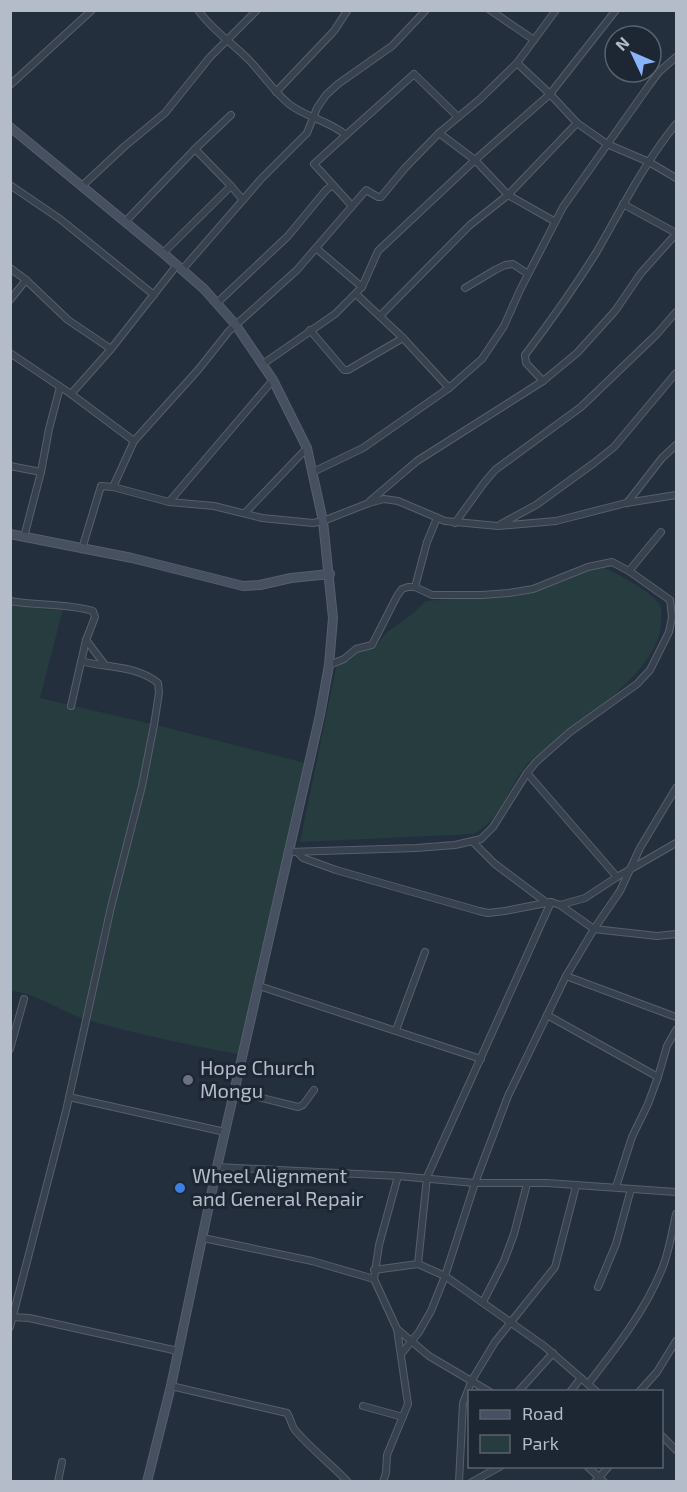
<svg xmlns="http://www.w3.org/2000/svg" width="687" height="1492" font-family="'Exo 2',sans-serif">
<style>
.green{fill:#263c3f}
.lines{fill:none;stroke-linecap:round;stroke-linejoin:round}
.street-casing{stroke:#565f6c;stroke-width:8}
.secondary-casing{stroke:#565f6c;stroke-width:10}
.street{stroke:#38414e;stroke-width:6}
.secondary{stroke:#465061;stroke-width:8}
.worship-dot{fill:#6b7280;stroke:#1d2633;stroke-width:2}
.shop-dot{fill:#3f7fe0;stroke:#1d2633;stroke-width:2}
.labels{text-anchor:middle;stroke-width:6;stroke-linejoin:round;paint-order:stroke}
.poi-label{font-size:20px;fill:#b4bcc9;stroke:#1d2633;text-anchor:start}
</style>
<rect width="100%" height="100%" fill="#242f3e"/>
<g class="green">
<path d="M602 567C616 573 651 591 659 604 663 609 661 616 661 622 660 670 585 717 551 745 544 750 535 756 529 762 509 784 502 819 474 834L300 842 337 663 350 660 357 652 374 649 386 633 411 615 426 601 531 592 571 575Z"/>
<path d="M10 604 48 610 63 609 40 698 156 725 309 764 242 1055C191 1045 139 1035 88 1020 62 1013 38 993 11 991Z"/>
</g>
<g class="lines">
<defs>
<g id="street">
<path d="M198 10C212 30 231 42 248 59 262 73 273 91 289 104 305 117 328 120 346 135L414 74 458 117"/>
<polyline points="490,10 534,40"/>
<polyline points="517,63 550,94 577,123 607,144 649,162 676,178"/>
<polyline points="10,85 92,10"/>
<polyline points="276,92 334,31 347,11"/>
<polyline points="439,133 475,160 508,195 554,221"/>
<polyline points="195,149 231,115"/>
<polyline points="10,185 60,219 154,295"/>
<polyline points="333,185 352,206"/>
<polyline points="82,186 125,146 165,113 210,57 257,10"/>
<polyline points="231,186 243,200"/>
<polyline points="623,204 676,233"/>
<polyline points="125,222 195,149 231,186 163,253"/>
<polyline points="10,268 26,280 10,300"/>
<polyline points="182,270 262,178 307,133 317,108 326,95 338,84 392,46 426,10"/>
<polyline points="26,280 68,320 111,349"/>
<polyline points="362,287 378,251 475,160 550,94 616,10"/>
<polyline points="465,288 495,270 505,265 513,264 528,274"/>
<polyline points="356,294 403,338 449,388"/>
<polyline points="217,303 288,236 326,190 333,185 314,164 346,135"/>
<polyline points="380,316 470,225 508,195 577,123"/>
<polyline points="310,330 344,370 348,370 403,338"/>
<polyline points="10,353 71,394 134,441"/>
<polyline points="263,364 335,314 362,287 317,249"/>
<path d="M543 381 526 363 525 355C550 322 574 288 596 253 621 210 644 163 676 124"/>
<polyline points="71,394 111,349 177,265"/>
<polyline points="10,466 41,472"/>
<polyline points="313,472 363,448 449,388 482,359 504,326 520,290 563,207 650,84 659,72 676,57"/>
<polyline points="113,487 169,502 273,380"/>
<polyline points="370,501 417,461 543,381 577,353 615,311 641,273 676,234"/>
<polyline points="169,502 214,506 262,518 313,523 323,521 369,503 384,499 398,501 445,521 498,526 556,521 626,503 676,495"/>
<polyline points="627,503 662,458 676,445"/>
<polyline points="245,513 307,448"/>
<polyline points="455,523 484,483 495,470 581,407 657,334 676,312"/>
<polyline points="501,524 536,505 594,463 614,447 676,373"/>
<polyline points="24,537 41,472 49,429 60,387"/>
<polyline points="82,549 101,486 113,487 134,441 198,370 229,331 297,270 366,190 378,197 381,197 405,168 439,133 480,99 517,63 556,10"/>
<polyline points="629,571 661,532"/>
<polyline points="415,587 427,542 437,518"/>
<path d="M10 601C38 606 66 603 93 611L95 617 86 640 71 706"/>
<polyline points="86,640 105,665"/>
<polyline points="527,773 617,877"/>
<polyline points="473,842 495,864 547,903"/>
<polyline points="289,852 416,848 455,845 481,839 493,827 527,773 536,762 570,732 637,684 650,670 669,632 672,617 670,600 629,571 612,562 588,567 533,589 509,593 482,595 432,595 415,587 408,587 402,589 397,596 372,645 356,649 344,659 329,665"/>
<polyline points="298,853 303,858 336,870 479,911 488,913 505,911 551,902 560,905 585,898 617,877 676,843"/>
<polyline points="560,905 594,929 657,936 676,934"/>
<polyline points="566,976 676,1017"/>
<polyline points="259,986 481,1059"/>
<polyline points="547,1015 658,1077"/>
<polyline points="396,1030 425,952"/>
<polyline points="10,1049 24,999"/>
<polyline points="234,1091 298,1107 303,1105 314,1090"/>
<polyline points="69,1097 225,1132"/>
<polyline points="217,1167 398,1176 475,1183 547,1183 676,1192"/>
<polyline points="616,1187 632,1137 648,1104 658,1077 667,1046 676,1030"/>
<polyline points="203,1238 312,1261 374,1279"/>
<polyline points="418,1264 427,1177 551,902"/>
<polyline points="374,1270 418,1264 445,1276 544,1346 597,1392"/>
<polyline points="598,1287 616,1244 631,1189"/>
<polyline points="483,1302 504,1261 514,1234 527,1184"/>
<polyline points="11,1317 29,1318 178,1351"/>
<path d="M10 1327 66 1111 111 907 142 786 154 725 159 693 158 683C137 665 105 668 81 661"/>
<polyline points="397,1329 429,1356 490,1392"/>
<polyline points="402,1353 419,1332 431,1311 445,1276 475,1183 508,1096 566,976 594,929 620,891 640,848 676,788"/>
<path d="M588 1384C616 1348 645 1311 662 1269 669 1252 672 1232 676 1214"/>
<path d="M171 1386 287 1413C291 1419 291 1425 295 1430 311 1449 331 1464 348 1482"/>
<polyline points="518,1392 553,1353"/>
<polyline points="570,1392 581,1378"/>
<polyline points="639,1392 657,1372 676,1341"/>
<polyline points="363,1406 403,1417"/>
<polyline points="662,1436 676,1450"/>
<polyline points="587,1466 604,1482"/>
<polyline points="58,1482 62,1462"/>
<polyline points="383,1482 386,1473 387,1455 408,1404 397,1329 374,1279 379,1245 398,1176"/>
<polyline points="459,1482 463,1403 472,1380 495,1342 555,1267 576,1186"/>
<polyline points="472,1482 501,1466"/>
<polyline points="595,1482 609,1466"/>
</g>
<g id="secondary">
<polyline points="10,127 163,253 204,289 235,324 273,380 307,448 323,521 333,618 329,665 320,715 217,1167 171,1386 147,1482"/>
<polyline points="10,534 132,558 243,586 260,585 291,578 330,574"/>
</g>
</defs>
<use href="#street" class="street-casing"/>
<use href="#secondary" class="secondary-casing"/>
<use href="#street" class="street"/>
<use href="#secondary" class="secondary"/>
</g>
<circle class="worship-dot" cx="188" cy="1080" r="6"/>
<circle class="shop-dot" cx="180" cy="1188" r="6"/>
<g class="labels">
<g class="poi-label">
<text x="200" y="1075">Hope Church<tspan x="200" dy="23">Mongu</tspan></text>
<text x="192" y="1183">Wheel Alignment<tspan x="192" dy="23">and General Repair</tspan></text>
</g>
</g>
<rect width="687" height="1492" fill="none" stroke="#b4bcc9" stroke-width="24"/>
<rect x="468" y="1390" width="195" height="78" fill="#1d2633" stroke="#59626f" stroke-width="1.5"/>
<rect x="480" y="1410" width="30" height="9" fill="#465061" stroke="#59626f" stroke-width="1.5"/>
<text x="522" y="1420" font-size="18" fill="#b4bcc9">Road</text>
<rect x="480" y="1435" width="30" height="18" fill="#263c3f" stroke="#59626f" stroke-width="1.5"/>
<text x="522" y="1450" font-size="18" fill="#b4bcc9">Park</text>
<g transform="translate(633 54) rotate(314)"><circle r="28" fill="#1d2633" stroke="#59626f" stroke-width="1.5"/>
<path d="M0-4.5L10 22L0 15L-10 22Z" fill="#8ab4f8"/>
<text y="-9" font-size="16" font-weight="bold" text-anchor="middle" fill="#b4bcc9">N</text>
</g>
</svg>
